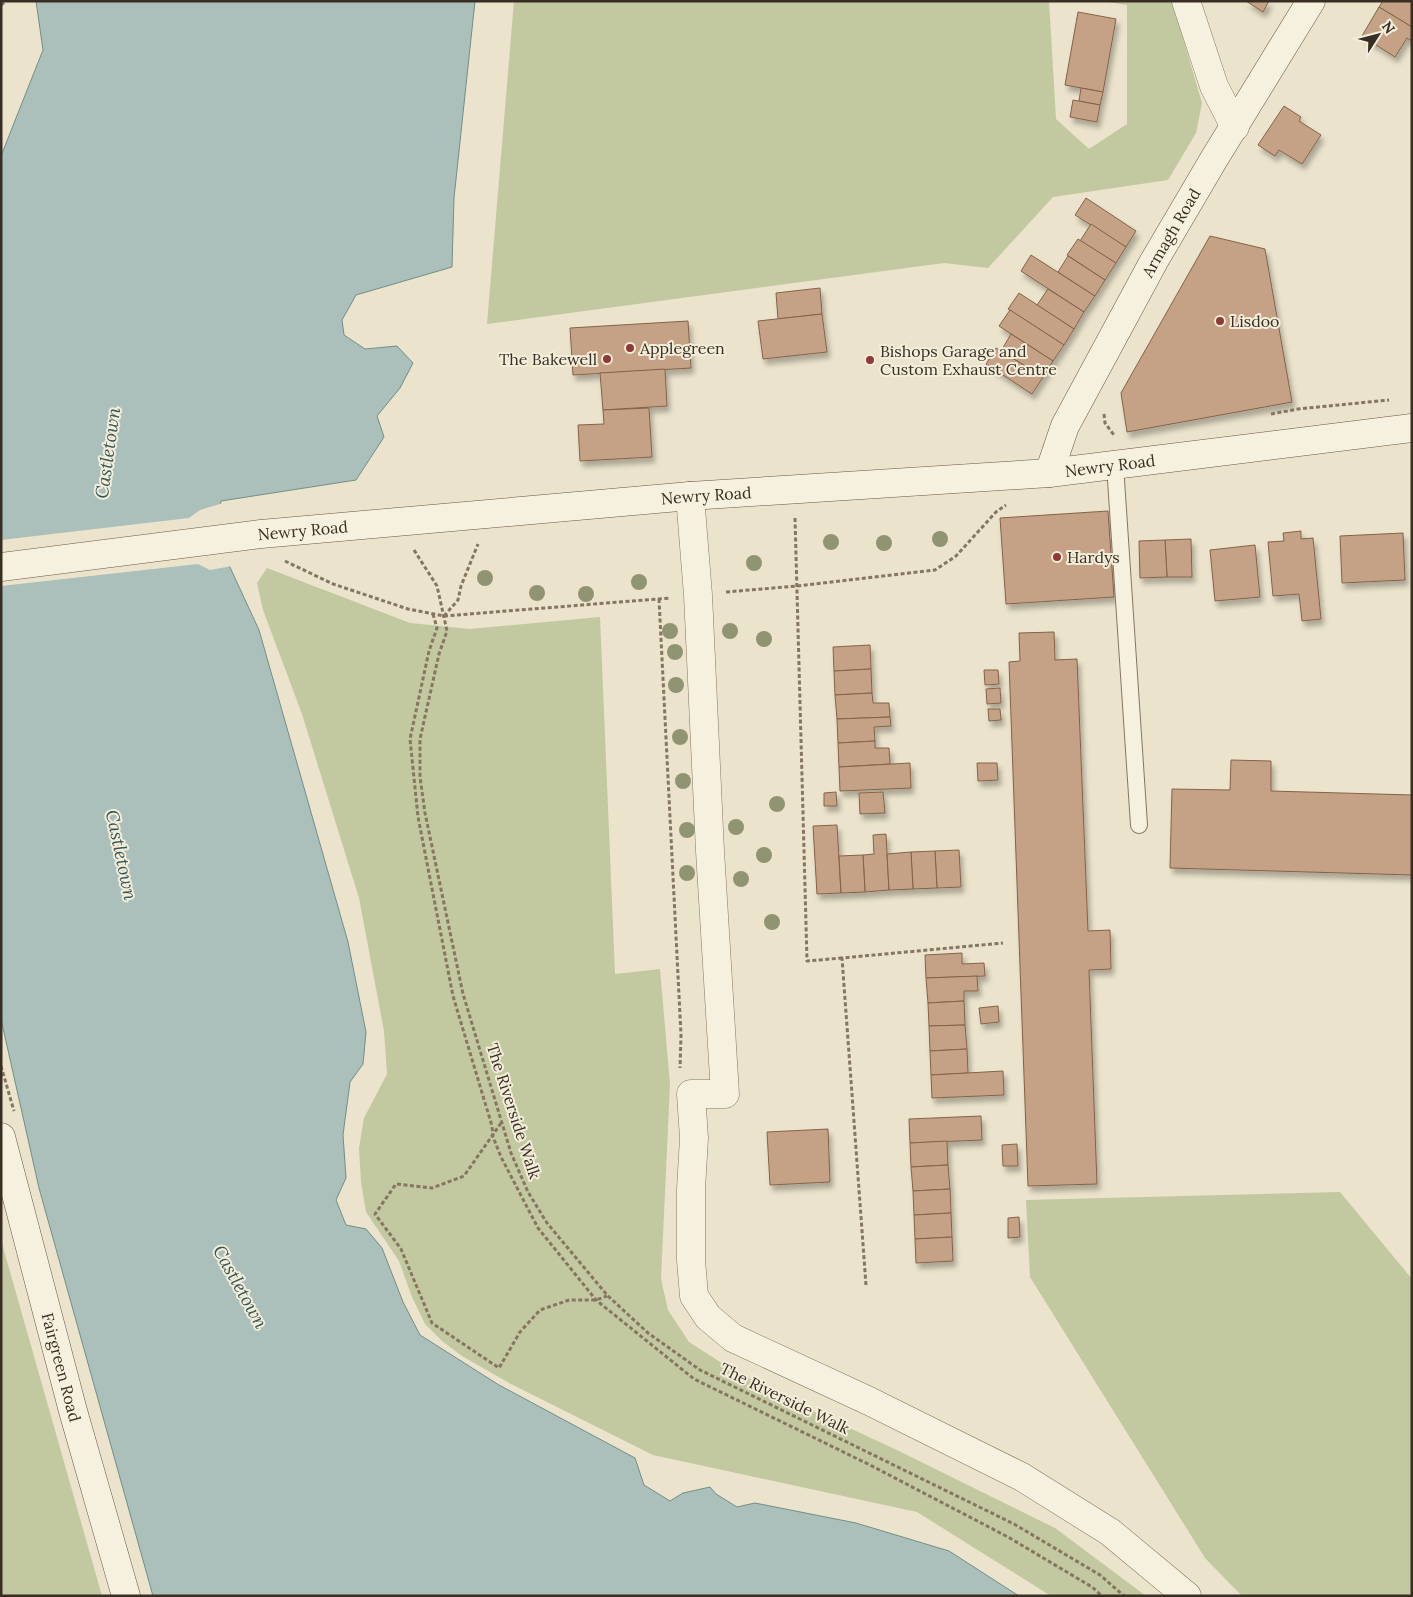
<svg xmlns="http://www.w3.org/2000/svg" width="1413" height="1597" font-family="Lora,serif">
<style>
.green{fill:#c2c8a0}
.water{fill:#abc0bb;stroke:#728e88}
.pier{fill:#ebe3cb}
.building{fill:#c5a285;stroke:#836249;filter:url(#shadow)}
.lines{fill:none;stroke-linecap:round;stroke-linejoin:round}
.service-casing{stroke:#867661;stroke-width:18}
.minor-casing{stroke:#867661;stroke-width:29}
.secondary-casing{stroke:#685844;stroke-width:29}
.path{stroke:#867661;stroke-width:3;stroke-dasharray:4 2.5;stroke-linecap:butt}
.service{stroke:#f6f0de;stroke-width:16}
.minor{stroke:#f6f0de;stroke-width:28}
.secondary{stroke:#f6f0de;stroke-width:28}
.tree{fill:#919473}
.poi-dot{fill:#8f3a37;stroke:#f3edda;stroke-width:2}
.labels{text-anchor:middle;stroke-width:4;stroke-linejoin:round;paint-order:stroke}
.street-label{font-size:16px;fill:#382e23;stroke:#f3edda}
.poi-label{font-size:16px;fill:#382e23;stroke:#f3edda;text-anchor:start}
.water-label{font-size:18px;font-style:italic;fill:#335756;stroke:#f3edda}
</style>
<defs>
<filter id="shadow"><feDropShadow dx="3" dy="5.5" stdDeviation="2.5" flood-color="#0004"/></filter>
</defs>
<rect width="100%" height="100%" fill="#ebe3cb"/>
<g class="green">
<polygon points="514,1 1049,1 1056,119 1089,149 1127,124 1127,5 1101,1 1172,1 1202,103 1196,133 1168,180 1053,197 988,268 944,263 487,324"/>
<polygon points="267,568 410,623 470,629 600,617 615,974 660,969 670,1084 661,1279 668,1310 689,1342 731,1369 800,1405 901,1452 1055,1528 1146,1596 1051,1596 917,1512 653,1455 511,1384 462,1356 442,1341 425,1324 412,1297 399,1261 366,1212 361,1182 359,1148 364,1118 387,1074 384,1031 359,898 302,714 263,610 257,583"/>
<polygon points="1340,1192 1412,1279 1412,1596 1242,1596 1205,1558 1030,1277 1026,1200"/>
<polygon points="1,1240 102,1596 1,1596"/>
</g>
<polygon class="water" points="36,1 475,1 454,198 452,267 356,295 342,320 344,335 365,349 397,346 413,363 400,388 377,416 384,437 356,480 221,501 216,537 259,630 348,942 366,1032 363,1064 350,1082 343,1135 346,1178 336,1200 346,1225 366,1229 382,1248 403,1302 420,1335 499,1385 635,1458 644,1485 670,1501 683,1493 710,1487 716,1494 737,1507 755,1503 856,1523 949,1551 1019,1596 153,1596 39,1188 1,1019 1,156 43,50"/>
<polygon class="pier" points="223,503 219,537 232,566 210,570 198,564 1,586 1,540 189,518 200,510"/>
<g class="building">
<polygon points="1246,1 1269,1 1263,12"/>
<polygon points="1383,1 1412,1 1412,27 1379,7"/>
<polygon points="1379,7 1412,27 1412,41 1407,38 1395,57 1362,36"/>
<polygon points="1078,12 1116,19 1103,92 1065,85"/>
<polygon points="1081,88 1103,92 1100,105 1079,101"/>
<polygon points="1073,100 1100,105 1097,122 1070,117"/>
<polygon points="1284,106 1301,117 1299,121 1321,135 1302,164 1279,150 1275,156 1258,145"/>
<polygon points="1086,198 1136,231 1126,247 1075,215"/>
<polygon points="1091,224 1126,247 1116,263 1080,241"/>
<polygon points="1210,236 1265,249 1292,402 1127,432 1121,393"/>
<polygon points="1078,239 1116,263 1105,280 1067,255"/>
<polygon points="1031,255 1095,296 1084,312 1021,271"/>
<polygon points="1068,256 1105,280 1095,296 1058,272"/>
<polygon points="820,288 822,314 778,319 776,293"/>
<polygon points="1048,289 1084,312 1074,329 1037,305"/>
<polygon points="1019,293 1074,329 1064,345 1008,309"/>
<polygon points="1010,310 1064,345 1053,361 999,326"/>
<polygon points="822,314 827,352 763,359 758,321"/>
<polygon points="688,321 691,368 573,375 570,328"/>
<polygon points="1011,334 1053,361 1043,377 1001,351"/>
<polygon points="996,348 1043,377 1032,394 986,364"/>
<polygon points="665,369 667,406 603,410 600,373"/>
<polygon points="649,408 652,457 580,461 578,425 604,424 603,410"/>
<polygon points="1108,511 1114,597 1006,604 1000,518"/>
<polygon points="1301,531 1301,539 1313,538 1321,619 1302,621 1299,594 1273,596 1268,542 1284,541 1283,533"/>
<polygon points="1403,533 1405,580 1342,583 1340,536"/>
<polygon points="1191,539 1192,577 1167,577 1165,540"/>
<polygon points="1165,540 1167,577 1140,578 1139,541"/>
<polygon points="1255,545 1260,597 1215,601 1210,550"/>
<polygon points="1054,632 1055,660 1077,659 1088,931 1110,930 1111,969 1089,970 1097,1184 1028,1186 1009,662 1020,661 1019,633"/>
<polygon points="870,645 871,669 834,671 833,647"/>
<polygon points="871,669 872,693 835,695 834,671"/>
<polygon points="984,670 998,670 999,684 985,685"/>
<polygon points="1000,688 1001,703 987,704 986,689"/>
<polygon points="872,693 873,703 889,703 890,717 837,719 835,695"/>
<polygon points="988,709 1000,709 1001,720 989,721"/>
<polygon points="890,717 891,726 874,727 875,741 838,743 837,719"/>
<polygon points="875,741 875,748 889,748 890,764 839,767 838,743"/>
<polygon points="1231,760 1271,761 1271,791 1412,795 1412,875 1170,868 1172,789 1230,790"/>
<polygon points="910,763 911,788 840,791 839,767"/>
<polygon points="977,763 997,763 998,780 978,781"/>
<polygon points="836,792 837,806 824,806 824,793"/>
<polygon points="883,792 885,813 860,814 859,793"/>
<polygon points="837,825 841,893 817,894 813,826"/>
<polygon points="886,834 889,890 865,892 863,855 874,854 873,835"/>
<polygon points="959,850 961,887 937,888 935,851"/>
<polygon points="935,851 937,888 913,889 911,852"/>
<polygon points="911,852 913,889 889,890 887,854"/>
<polygon points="863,855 865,892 841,893 839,856"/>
<polygon points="962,953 962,964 984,963 985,976 926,978 925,955"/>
<polygon points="977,976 978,991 964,991 964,1001 928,1003 926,978"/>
<polygon points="964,1001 965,1025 929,1026 928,1003"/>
<polygon points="998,1006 999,1022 981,1024 979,1008"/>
<polygon points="965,1025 967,1049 930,1051 929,1026"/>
<polygon points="967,1049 968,1073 931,1075 930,1051"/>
<polygon points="1003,1071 1004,1095 932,1098 931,1075"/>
<polygon points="981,1116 982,1140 910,1143 909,1119"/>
<polygon points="828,1129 830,1182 770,1185 767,1132"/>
<polygon points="947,1141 948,1165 911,1167 910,1143"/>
<polygon points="1017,1144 1018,1166 1003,1166 1002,1145"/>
<polygon points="948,1165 950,1189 913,1191 911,1167"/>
<polygon points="950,1189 951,1213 914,1215 913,1191"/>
<polygon points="951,1213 952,1237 915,1239 914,1215"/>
<polygon points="1019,1217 1020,1237 1008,1238 1008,1218"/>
<polygon points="952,1237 953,1261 916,1263 915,1239"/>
</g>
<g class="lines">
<defs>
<polyline id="service" points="1115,465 1139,825"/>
<g id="minor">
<polyline points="1186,1 1214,86 1235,127"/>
<polyline points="690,496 698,595 710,851 725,1094 691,1094 694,1138 691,1189 691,1260 694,1296 708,1317 733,1338 869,1401 1022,1477 1110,1532 1187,1596"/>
</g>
<g id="secondary">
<path id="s1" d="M1049 473 1065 426 1154 261 1214 159 1311 1"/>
<path id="s2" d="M1 567 261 534 690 496 1049 473 1412 428"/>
<path id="s3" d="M1 1137 73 1411 126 1596"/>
</g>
</defs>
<use href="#service" class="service-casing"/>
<use href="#minor" class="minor-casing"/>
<use href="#secondary" class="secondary-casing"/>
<g class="path">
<polyline points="1,5 6,1"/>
<polyline points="1104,414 1105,423 1114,435"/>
<polyline points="1271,414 1298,409 1389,400"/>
<polyline points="795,518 807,961 842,958"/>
<polyline points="414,550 437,586 447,631 439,654 420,739 420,777 425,813 463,994 511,1153 528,1192 547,1223 607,1295 648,1333 700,1370 1014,1524 1100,1575 1124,1596"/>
<polyline points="285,561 333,584 408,609 444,616 670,598"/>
<polyline points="726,592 797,586 935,570 956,556 996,512 1006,505"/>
<polyline points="659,599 681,1035 680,1068"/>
<polyline points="433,614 437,628 429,651 410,739 418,817 453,996 492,1126 493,1137 501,1157 538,1228 596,1300 694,1379 870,1465 1008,1537 1092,1587 1102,1596"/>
<polyline points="444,616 458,600 461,586 478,544"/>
<polyline points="1,1066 14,1111"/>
<polyline points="501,1123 464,1176 432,1188 396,1184 375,1214 401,1249 432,1323 499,1368 520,1332 540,1310 569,1300 596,1300 607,1296"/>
<polyline points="866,1285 842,958 1003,943"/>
</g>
<use href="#service" class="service"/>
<use href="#minor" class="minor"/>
<use href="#secondary" class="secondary"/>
</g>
<g class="tree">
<circle cx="940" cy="539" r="8"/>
<circle cx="831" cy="542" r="8"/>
<circle cx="884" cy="543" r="8"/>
<circle cx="754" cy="563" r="8"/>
<circle cx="485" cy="578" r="8"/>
<circle cx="639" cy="582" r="8"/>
<circle cx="537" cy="593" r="8"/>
<circle cx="586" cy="594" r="8"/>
<circle cx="670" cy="631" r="8"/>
<circle cx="730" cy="631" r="8"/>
<circle cx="764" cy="639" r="8"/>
<circle cx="675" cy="652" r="8"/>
<circle cx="676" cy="685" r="8"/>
<circle cx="680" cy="737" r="8"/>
<circle cx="683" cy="781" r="8"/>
<circle cx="777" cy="804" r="8"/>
<circle cx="736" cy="827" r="8"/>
<circle cx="687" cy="830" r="8"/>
<circle cx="764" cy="855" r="8"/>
<circle cx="687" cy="873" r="8"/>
<circle cx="741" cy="879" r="8"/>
<circle cx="772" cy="922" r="8"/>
</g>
<g class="poi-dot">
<circle cx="1220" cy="321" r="5"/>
<circle cx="630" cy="348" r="5"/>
<circle cx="607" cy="359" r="5"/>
<circle cx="870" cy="360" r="5"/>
<circle cx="1057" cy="557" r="5"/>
</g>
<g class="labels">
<g class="street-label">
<text dy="6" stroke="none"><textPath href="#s1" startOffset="270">Armagh Road</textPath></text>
<text dy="6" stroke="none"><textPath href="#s2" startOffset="1114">Newry Road</textPath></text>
<text dy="6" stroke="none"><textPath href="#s2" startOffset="709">Newry Road</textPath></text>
<text dy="6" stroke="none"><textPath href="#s2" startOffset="304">Newry Road</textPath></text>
<text transform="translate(514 1111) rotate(72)" y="6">The Riverside Walk</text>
<text dy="6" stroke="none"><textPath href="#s3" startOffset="238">Fairgreen Road</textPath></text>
<text transform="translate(785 1398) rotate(26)" y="6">The Riverside Walk</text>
</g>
<g class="poi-label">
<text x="1230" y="327">Lisdoo</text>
<text x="640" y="354">Applegreen</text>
<text x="880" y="357">Bishops Garage and<tspan x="880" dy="18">Custom Exhaust Centre</tspan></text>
<text x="597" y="365" text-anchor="end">The Bakewell</text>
<text x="1067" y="563">Hardys</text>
</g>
<g class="water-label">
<text transform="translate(108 453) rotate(-82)" y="6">Castletown</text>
<text transform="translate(121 855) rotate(78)" y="6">Castletown</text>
<text transform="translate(240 1287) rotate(61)" y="6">Castletown</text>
</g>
</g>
<rect width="1413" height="1597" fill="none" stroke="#382e23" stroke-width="5"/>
<g transform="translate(1378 35) rotate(54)" stroke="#f3edda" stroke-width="4" paint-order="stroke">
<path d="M0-4L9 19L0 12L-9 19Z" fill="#382e23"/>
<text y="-8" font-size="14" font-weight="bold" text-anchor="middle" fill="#382e23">N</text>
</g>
</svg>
